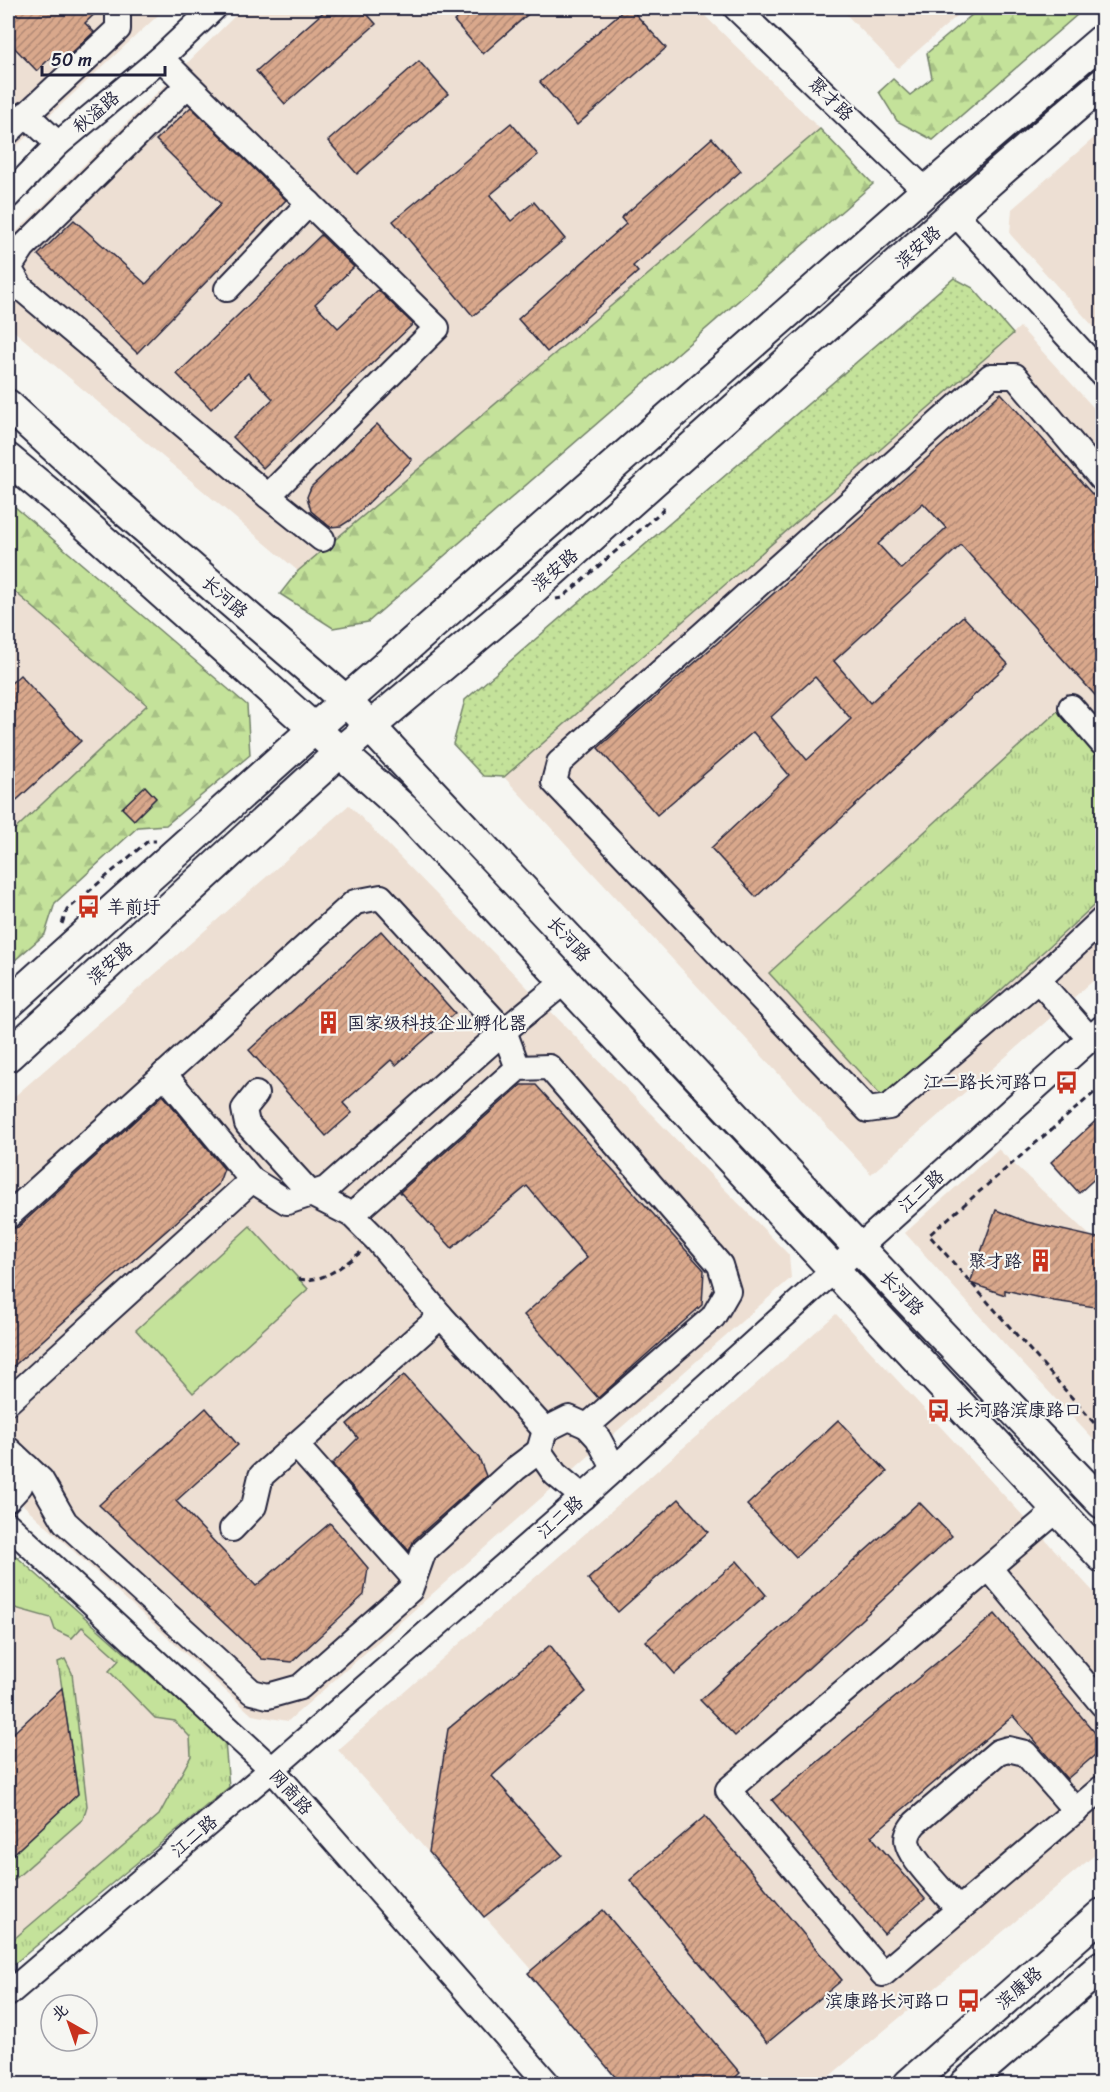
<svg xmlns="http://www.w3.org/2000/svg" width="1110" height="2092" font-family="Sriracha,'LXGW WenKai TC',sans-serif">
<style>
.built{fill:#eddfd3}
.grass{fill:url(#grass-tufts);stroke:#73826a;stroke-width:1.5}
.forest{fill:url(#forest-firs);stroke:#73826a;stroke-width:1.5}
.park{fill:url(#park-dots);stroke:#73826a;stroke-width:1.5}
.garden{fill:#c4e29a;stroke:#73826a;stroke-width:1.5}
.building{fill:url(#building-hatch);stroke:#22223b;stroke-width:1.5;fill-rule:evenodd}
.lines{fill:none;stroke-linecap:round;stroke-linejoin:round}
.minor-casing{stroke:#22223b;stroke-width:28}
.major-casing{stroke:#22223b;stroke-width:34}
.path{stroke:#22223b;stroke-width:3;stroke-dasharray:6 4.5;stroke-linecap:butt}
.minor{stroke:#f6f6f2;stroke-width:24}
.major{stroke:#f6f6f2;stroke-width:30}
.labels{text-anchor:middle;stroke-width:4.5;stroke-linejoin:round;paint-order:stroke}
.street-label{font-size:18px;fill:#22223b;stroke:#f6f6f2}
.poi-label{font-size:18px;fill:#22223b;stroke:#f6f6f2;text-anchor:start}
</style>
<defs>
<pattern id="grass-tufts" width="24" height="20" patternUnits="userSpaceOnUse" patternTransform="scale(1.5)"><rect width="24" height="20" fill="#c4e29a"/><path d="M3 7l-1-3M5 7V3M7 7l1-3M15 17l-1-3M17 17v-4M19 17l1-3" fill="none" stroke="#a8c286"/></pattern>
<pattern id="forest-firs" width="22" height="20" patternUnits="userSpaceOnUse" patternTransform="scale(1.5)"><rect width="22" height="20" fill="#c4e29a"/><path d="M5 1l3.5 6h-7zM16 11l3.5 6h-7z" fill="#a8c286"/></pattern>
<pattern id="park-dots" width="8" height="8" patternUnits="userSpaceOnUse" patternTransform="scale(1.5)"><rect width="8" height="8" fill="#c4e29a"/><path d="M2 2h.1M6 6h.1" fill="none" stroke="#a8c286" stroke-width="1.8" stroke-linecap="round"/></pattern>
<pattern id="building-hatch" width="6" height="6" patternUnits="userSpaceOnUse" patternTransform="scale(1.5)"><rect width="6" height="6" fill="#d9a88c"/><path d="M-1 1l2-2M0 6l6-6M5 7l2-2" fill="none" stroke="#b08874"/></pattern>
</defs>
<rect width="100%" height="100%" fill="#f6f6f2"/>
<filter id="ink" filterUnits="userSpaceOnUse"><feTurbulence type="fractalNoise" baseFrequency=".0167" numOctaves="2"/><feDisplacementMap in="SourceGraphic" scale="12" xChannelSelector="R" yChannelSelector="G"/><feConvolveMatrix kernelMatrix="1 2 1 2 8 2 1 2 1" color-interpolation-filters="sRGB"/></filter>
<g filter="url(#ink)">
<g class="built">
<polygon points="8,8 166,8 8,154"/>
<polygon points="243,8 697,8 820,129 298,571 8,326 8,240"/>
<polygon points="840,8 966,8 898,68"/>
<polygon points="1102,131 1102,336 1010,234 1012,209"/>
<polygon points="1020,327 1102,417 1102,973 871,1174 504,777"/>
<polygon points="8,586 147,705 8,836"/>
<polygon points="349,805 789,1255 791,1278 288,1721 252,1715 8,1491 8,1102"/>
<polygon points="998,1149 1102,1247 1102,1449 1011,1351 905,1233"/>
<polygon points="836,1314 1102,1601 1102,1849 820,2084 633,2084 338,1750"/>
<polygon points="8,1549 225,1742 229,1787 8,1969"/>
</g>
<g class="grass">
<polygon points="1062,707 1102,752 1102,898 883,1098 769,973"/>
<polygon points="8,1549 225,1742 229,1787 8,1969 8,1944 159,1815 191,1756 190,1737 175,1721 155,1718 109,1671 119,1660 82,1627 72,1638 55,1630 51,1618 8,1606"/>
<polygon points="65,1659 72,1673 87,1806 83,1819 8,1885 8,1859 78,1794 58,1662"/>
</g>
<g class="forest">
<polygon points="980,8 1085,8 933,140 897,121 879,92 893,79 910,95 932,78 927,53"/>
<polygon points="820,129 873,184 368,622 333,628 280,594 298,571"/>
<polygon points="8,501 247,705 250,755 166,825 138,827 55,903 45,934 8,966 8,836 147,705 8,586"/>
</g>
<polygon class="park" points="954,278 973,288 1013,334 504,777 483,776 453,744 465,700"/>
<polygon class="garden" points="250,1226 308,1289 193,1393 136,1330"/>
<g class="building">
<polygon points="12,8 101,8 85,23 94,32 62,62 54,54 37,71 8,41 8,12"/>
<polygon points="328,8 362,8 376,24 285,104 256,71"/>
<polygon points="469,8 535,8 483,54 454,21"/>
<polygon points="626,8 630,8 666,48 577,125 540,82"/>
<polygon points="419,61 448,94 357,174 328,141"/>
<polygon points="191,107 286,200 137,353 38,255 74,220 146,284 221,204 156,140"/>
<polygon points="511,123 538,155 490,195 511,221 534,202 565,239 473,316 393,221"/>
<polygon points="712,138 741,171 633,266 638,272 547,352 518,319 626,224 621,218"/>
<polygon points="321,235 354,267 315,304 338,328 378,290 413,324 263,468 233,437 273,399 248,373 211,409 177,374"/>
<path d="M1001 393 1102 505V703L961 545 834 661 870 703 963 616 1008 664 756 897 711 848 789 775 753 732 657 815 598 748ZM923 503 946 528 901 569 878 544ZM815 677 851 719 807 760 771 717Z"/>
<polygon points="377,424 412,460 352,519 341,526 330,527 311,511 307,497 311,487"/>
<polygon points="20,675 81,741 8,808 8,686"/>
<polygon points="145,786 156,798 134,820 122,808"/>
<polygon points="381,931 455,1013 396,1065 391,1060 343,1103 352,1113 326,1136 249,1050"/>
<polygon points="521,1085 536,1085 704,1270 702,1305 598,1398 524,1315 587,1258 527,1186 452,1248 400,1192"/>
<polygon points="163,1095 224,1169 218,1185 8,1371 8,1230 18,1227"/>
<polygon points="1102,1115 1102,1172 1079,1193 1051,1162"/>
<polygon points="996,1210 1027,1222 1102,1239 1102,1308 1054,1301 1005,1290 1005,1295 970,1283"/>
<polygon points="404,1375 479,1458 486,1476 414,1540 409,1551 332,1464 358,1438 347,1424"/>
<polygon points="206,1408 238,1445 176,1501 256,1586 330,1523 368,1568 364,1595 292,1662 262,1659 99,1505"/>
<polygon points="838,1420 887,1472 796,1557 747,1505"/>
<polygon points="679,1499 708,1532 618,1612 588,1579"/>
<polygon points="919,1502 952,1536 735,1736 700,1700"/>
<polygon points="737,1561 766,1595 675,1674 646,1641"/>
<polygon points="995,1614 1102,1741 1102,1749 1067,1779 1013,1716 871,1836 925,1899 884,1934 772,1800"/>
<polygon points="550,1645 586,1692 492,1776 562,1855 484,1917 429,1852 448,1729"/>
<polygon points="62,1688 78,1794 8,1859 8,1738"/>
<polygon points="705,1816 842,1980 767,2043 630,1880"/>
<polygon points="603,1910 740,2073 727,2085 622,2085 528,1973"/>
</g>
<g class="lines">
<defs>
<g id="minor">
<polyline points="736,8 926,191"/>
<polyline points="161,58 188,85 437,328 268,496 21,288 9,268 23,247 188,85"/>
<polyline points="26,114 58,144"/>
<polyline points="8,132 118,29 118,8"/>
<polyline points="8,196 58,144 161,58 214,8"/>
<polyline points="955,213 1102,374"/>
<polyline points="227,289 309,203"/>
<polyline points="1102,479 1015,376 991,376 559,763 554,782 868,1110 889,1107 1038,980 1102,920"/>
<polyline points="268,496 322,539"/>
<polyline points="1071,707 1102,743"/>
<polyline points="1038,980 1090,1039"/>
<polyline points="164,1074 252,1180 287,1202 326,1189 504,1031 565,981"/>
<polyline points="256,1094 244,1109 247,1124 311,1194 352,1215"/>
<polyline points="8,1216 355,902 381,897 504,1031 518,1068"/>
<polyline points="8,1402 252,1180"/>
<polyline points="545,1430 441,1316 377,1240 352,1215 518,1068 549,1067 720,1265 728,1291 713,1317 587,1426"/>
<polyline points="296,1445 414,1578"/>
<polyline points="8,1449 41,1480 65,1522 252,1692 268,1696 300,1687 410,1590 424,1551 515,1469 539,1451"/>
<polyline points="8,1473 27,1467 20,1486 8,1499"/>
<polyline points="583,1497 555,1474 539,1451 545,1430 569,1418 587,1426 598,1438 614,1468"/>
<polyline points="1058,1509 728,1790 883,1974 1102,1788"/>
<polyline points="8,1525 272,1769 548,2084"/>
<polyline points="232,1529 254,1506 261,1476 441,1316"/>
<polyline points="990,1569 1102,1704"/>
<path d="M959 1910C946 1894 913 1862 908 1845 905 1836 910 1829 915 1823L998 1752 1008 1749 1025 1753 1076 1811"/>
<polyline points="8,1994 272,1769 583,1497 1102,1028"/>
</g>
<g id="major">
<polyline points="8,405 108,496 346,701 858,1247 1102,1503"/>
<polyline points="8,459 68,509 406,811 1102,1557"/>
<polyline points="8,1004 315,728 926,191 1102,40"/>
<polyline points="8,1056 341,751 515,605 1001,171 1102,84"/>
<polyline points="909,2084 1102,1914"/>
<polyline points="965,2084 1102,1966"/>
</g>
</defs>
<use href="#minor" class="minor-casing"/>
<use href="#major" class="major-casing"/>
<g class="path">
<polyline points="556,599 562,598 663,510 664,504"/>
<polyline points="62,924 67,910 148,841 156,841"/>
<polyline points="1102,1086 929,1235 1102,1432"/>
<path d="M299 1279C322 1284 344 1265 361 1252"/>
</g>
<use href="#minor" class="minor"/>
<use href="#major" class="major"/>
</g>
</g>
<defs>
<symbol id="bus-bare" viewBox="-9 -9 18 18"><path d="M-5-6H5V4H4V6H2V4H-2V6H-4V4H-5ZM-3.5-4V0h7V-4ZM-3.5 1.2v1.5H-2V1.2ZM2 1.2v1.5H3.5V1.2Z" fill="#c8321e" stroke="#f6f6f2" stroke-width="2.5" paint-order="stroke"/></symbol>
<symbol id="building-bare" viewBox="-9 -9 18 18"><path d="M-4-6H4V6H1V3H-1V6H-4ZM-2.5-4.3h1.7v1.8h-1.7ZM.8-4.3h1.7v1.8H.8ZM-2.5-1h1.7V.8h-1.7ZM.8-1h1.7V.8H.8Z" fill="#c8321e" stroke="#f6f6f2" stroke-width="2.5" paint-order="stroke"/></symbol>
</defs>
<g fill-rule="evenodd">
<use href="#bus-bare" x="72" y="890" width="33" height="33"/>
<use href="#building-bare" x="312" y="1006" width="33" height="33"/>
<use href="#bus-bare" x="1050" y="1066" width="33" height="33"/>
<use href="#building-bare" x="1024" y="1244" width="33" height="33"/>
<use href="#bus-bare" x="922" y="1394" width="33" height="33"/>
<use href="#bus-bare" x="952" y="1984" width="33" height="33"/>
</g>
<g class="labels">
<g class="street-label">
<text transform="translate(831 99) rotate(44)" y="6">聚才路</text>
<text transform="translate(96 112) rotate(-40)" y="6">秋溢路</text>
<text transform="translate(918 247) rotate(-42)" y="6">滨安路</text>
<text transform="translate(555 570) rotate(-41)" y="6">滨安路</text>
<text transform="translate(225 597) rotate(41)" y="6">长河路</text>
<text transform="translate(569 939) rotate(47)" y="6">长河路</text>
<text transform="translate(110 963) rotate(-42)" y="6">滨安路</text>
<text transform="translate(921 1191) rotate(-42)" y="6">江二路</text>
<text transform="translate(902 1293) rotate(46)" y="6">长河路</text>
<text transform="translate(560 1517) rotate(-41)" y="6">江二路</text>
<text transform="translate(291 1792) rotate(48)" y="6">网商路</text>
<text transform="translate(194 1836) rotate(-40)" y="6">江二路</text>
<text transform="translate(1019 1988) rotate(-41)" y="6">滨康路</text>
</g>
<g class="poi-label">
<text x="107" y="913">羊前圩</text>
<text x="347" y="1029">国家级科技企业孵化器</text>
<text x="1049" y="1088" text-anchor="end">江二路长河路口</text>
<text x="1022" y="1267" text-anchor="end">聚才路</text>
<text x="956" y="1416">长河路滨康路口</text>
<text x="951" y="2007" text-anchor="end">滨康路长河路口</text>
</g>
</g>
<rect width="1110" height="2092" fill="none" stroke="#f6f6f2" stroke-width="30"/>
<rect x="15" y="15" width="1080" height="2062" fill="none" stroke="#22223b" stroke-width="2" filter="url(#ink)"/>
<g transform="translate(69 2023) rotate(320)"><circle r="28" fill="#f6f6f2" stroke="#a1a1a9" stroke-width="1.5"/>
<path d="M0-4.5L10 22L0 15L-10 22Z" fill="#c8321e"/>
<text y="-9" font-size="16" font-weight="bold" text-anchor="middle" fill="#22223b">北</text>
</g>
<path d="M42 66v9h123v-9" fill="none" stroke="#22223b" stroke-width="3"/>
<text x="51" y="66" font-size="18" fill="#22223b" stroke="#f6f6f2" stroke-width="4.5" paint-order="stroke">50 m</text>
</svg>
